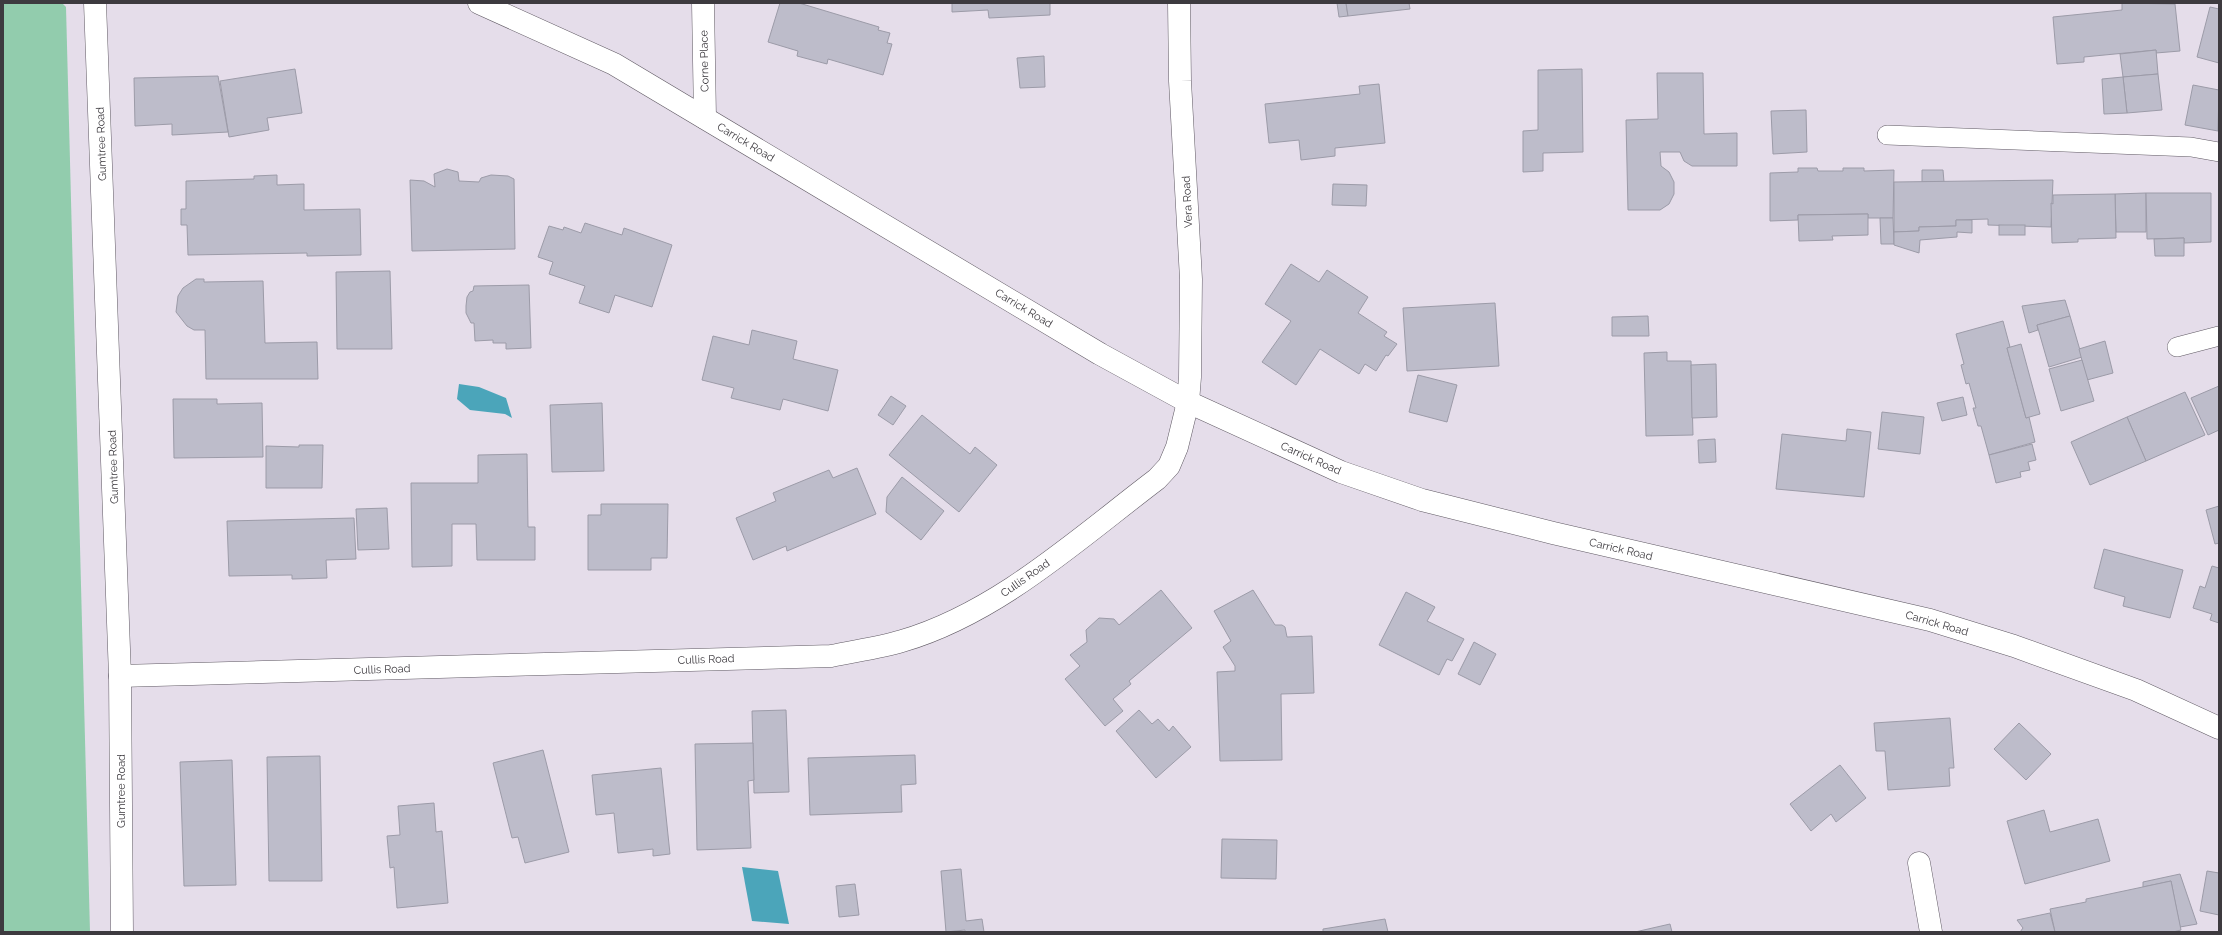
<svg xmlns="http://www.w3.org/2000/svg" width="2222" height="935" font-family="Raleway,sans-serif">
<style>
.green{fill:#92ccad}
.water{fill:#4ba5ba}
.building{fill:#bdbcca;stroke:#9c9ba8}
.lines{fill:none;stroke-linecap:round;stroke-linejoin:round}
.service-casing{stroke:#605a64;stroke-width:20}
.minor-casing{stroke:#605a64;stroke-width:23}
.tertiary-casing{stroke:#605a64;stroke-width:23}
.service{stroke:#fff;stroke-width:19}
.minor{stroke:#fff;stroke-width:22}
.tertiary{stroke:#fff;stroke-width:22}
.labels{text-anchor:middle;stroke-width:4;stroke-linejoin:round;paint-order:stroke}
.street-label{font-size:11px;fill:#3d3a3f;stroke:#fff}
</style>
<rect width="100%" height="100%" fill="#e5ddea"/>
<polygon class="green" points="3,3 62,3 66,7 90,932 3,932"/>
<g class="water">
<polygon points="459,384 479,387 506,398 512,418 505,414 470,410 457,399"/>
<polygon points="742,867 778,871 789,924 752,921"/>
</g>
<g class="building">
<polygon points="780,3 799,3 879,27 878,30 890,33 887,43 892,44 883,75 828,59 827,64 797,56 798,51 768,42"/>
<polygon points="952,3 1050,3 1050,15 989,18 988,10 952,12"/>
<polygon points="1337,3 1346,3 1348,16 1339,17"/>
<polygon points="1346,3 1409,3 1410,9 1348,16"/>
<polygon points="2122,3 2175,4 2180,51 2156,53 2156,50 2084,57 2084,62 2057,64 2053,17 2122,10"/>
<polygon points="2210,7 2219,9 2219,63 2197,57"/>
<polygon points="2156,50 2158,74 2123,77 2120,54"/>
<polygon points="1044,56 1045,87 1020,88 1017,58"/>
<polygon points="295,69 302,113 267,118 269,130 229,137 220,81"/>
<polygon points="1582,69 1583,152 1543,153 1543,171 1523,172 1523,131 1538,130 1538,70"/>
<polygon points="1657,73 1703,73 1704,134 1737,133 1737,166 1692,166 1684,161 1680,152 1660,152 1661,166 1669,172 1674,182 1674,194 1669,204 1660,210 1628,210 1626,120 1658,119"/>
<polygon points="2158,74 2162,110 2127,113 2123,77"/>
<polygon points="218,76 228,132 172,135 172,124 135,126 134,78"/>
<polygon points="2123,77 2127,113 2104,114 2102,79"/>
<polygon points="1379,84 1385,143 1335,148 1335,156 1301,160 1299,140 1269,143 1265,104 1360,94 1359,86"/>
<polygon points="2193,85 2219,90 2218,131 2185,125"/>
<polygon points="1806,110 1807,152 1773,154 1771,111"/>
<polygon points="1798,168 1817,168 1818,171 1843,171 1843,168 1864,168 1864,171 1894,170 1893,218 1868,218 1868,214 1798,215 1798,220 1770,221 1770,173 1798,172"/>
<polygon points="447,169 458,172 459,181 479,182 481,178 491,175 508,176 514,179 515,249 412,251 410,180 424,181 435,187 434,174"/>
<polygon points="1922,170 1943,170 1944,182 1922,182"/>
<polygon points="277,175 277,185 304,184 304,210 360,209 361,255 307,256 307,253 188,255 187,225 181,225 181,209 186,209 186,181 254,179 254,176"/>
<polygon points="2053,180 2051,227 1988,225 1988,219 1956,220 1956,226 1919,227 1919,231 1894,232 1894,182"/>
<polygon points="1333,184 1367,185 1366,206 1332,205"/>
<polygon points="2146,193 2146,232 2116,232 2115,194"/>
<polygon points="2146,193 2211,193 2211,242 2184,243 2184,238 2147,239"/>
<polygon points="2115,194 2116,238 2078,239 2078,242 2052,243 2051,203 2053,204 2053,195"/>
<polygon points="1868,214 1868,235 1832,236 1833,240 1799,241 1798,215"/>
<polygon points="1880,218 1893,218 1894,244 1881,244"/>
<polygon points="1956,220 1972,220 1972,233 1957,232 1957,237 1920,240 1919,253 1894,245 1894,232 1919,231 1919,227 1956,226"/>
<polygon points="585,223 622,235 624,228 672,245 652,307 615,295 609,313 579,303 585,286 549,274 553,262 538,257 549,226 563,230 564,227 581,233"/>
<rect x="1999" y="225" width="26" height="10"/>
<polygon points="2184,238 2184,256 2155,256 2154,239"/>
<polygon points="1291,264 1319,282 1327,270 1368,297 1358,313 1387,332 1384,336 1397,344 1388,356 1386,355 1376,371 1365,364 1359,374 1320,349 1296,385 1262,362 1291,321 1265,304"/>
<polygon points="390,271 392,349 337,349 336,272"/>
<polygon points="196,279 204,279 204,282 263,281 265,343 317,342 318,379 206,379 205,330 194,330 187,326 176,312 178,296 183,288"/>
<polygon points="529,285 531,348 506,349 506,343 493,343 493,340 475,341 474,323 471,323 466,313 466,306 467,297 470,292 473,291 474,286"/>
<polygon points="2065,300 2070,316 2037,325 2038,330 2029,333 2022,306"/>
<polygon points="1495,303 1499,366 1407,371 1403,308"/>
<polygon points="1648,316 1649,336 1612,336 1612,317"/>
<polygon points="2070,316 2082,357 2049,367 2037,325"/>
<polygon points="2003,321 2010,347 2007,348 2026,418 2029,417 2035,442 1989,455 1981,426 1978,426 1973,408 1976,408 1969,383 1966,384 1961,365 1964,364 1956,334"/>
<polygon points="752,330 797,341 793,359 838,370 828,411 783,399 780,410 731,398 734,388 702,380 713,336 749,345"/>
<polygon points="2105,341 2113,373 2087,380 2079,349"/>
<polygon points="2021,344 2040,414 2026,418 2007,348"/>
<polygon points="1667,352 1667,361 1691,361 1693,435 1646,436 1644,353"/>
<polygon points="2082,360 2094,401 2061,411 2049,369"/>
<polygon points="1716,364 1717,417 1692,418 1691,365"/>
<polygon points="1418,375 1457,385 1447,422 1409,412"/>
<polygon points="2219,386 2219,430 2208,435 2191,398"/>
<polygon points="2185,392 2205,435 2146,461 2127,417"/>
<polygon points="891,396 906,406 893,425 878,415"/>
<polygon points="1963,397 1967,415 1942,421 1937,403"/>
<polygon points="173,399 217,399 217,404 262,403 263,457 174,458"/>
<polygon points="602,403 604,471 552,472 550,405"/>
<polygon points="1882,412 1924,417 1920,454 1878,449"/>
<polygon points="922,415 970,454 975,447 997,465 959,512 889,455"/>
<polygon points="2127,417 2146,461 2090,485 2071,442"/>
<polygon points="1847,429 1871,432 1864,497 1776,489 1782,434 1846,441"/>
<polygon points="1715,439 1716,462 1699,463 1698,440"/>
<polygon points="2032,444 2036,460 2028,462 2030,470 2020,472 2021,477 1996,483 1989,455"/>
<polygon points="299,445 323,445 322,488 266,488 266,446 299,447"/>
<polygon points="527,454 528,527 535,527 535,560 477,560 476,524 452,524 452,566 412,567 411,483 478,483 478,455"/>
<polygon points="857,468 876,514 787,551 786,546 753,560 736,518 776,501 773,493 829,470 833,478"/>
<polygon points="902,477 944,511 921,540 886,512 887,497"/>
<polygon points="601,504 668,504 667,558 651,558 651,570 588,570 588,515 601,515"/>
<polygon points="2219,506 2219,543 2215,544 2206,510"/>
<polygon points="387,508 389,549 358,550 356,509"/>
<polygon points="354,518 356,559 326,560 327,578 292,579 292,575 229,576 227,521"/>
<polygon points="2104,549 2183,570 2170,618 2123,606 2125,597 2094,588"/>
<polygon points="2212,566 2219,568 2219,623 2210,620 2212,614 2193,608 2200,586 2205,588"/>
<polygon points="1161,590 1192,628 1129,681 1131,684 1113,699 1123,711 1105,726 1065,679 1080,666 1070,655 1087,642 1086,630 1099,618 1114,619 1119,625"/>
<polygon points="1253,590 1275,625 1282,625 1285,627 1287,637 1312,636 1314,693 1281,694 1282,760 1220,761 1217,672 1235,671 1235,666 1223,647 1231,641 1214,611"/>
<polygon points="1406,592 1435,607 1427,621 1464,639 1452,661 1447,659 1439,675 1379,645"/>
<polygon points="1474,642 1496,654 1480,685 1458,674"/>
<polygon points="786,710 789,792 754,793 752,711"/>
<polygon points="1139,710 1152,724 1158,719 1169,731 1173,726 1191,747 1156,778 1116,731"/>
<polygon points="1950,718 1954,768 1949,768 1950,786 1888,790 1885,751 1876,751 1874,723"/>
<polygon points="2019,723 2051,754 2026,780 1994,749"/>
<polygon points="753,743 754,780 748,781 751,848 697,850 695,744"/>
<polygon points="543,750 569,852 525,863 518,837 512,838 493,763"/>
<polygon points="915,755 916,784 901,785 902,812 810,815 808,758"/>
<polygon points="320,756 322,881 269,881 267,757"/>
<polygon points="232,760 236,885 184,886 180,762"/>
<polygon points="1840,765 1866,798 1836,822 1831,814 1811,831 1790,804"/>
<polygon points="661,768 670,854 653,856 653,849 618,853 614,813 596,815 592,775"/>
<polygon points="434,803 436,832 442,831 448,903 397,908 394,867 390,868 387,836 400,835 398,806"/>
<polygon points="2044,810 2050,832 2098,819 2110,861 2025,884 2007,821"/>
<polygon points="1222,839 1277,840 1276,879 1221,878"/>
<polygon points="961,869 966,921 982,919 984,932 965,932 965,930 946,932 941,871"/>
<polygon points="2207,871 2219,873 2219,915 2200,911"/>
<polygon points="2180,874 2197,924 2180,927 2171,881 2143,887 2143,882"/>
<polygon points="2171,881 2181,930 2173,932 2055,932 2050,909 2086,902 2086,899"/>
<polygon points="855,884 859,915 839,917 836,886"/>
<polygon points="2050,913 2055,932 2020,932 2023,928 2017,920"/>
<polygon points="1385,919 1388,932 1323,932 1323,929"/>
<polygon points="1670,924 1672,932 1635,932"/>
</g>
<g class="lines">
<defs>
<g id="service">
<polyline points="1887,135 2191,147 2219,152"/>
<polyline points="2177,347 2219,336"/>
</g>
<g id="minor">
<polyline points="95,3 120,676 122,932"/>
<polyline points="703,3 705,118"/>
<path d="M120 676 831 656C854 651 879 648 902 641 998 613 1079 538 1157 479L1169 466 1177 447 1188 402 1190 377 1191 279 1180 81 1179 3"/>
<polyline points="1919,863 1931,932"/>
</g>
<polyline id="tertiary" points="479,3 614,64 1100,354 1188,402 1341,472 1422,500 1553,533 1930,620 2014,646 2136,690 2219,728"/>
</defs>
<use href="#service" class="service-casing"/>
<use href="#minor" class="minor-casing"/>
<use href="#tertiary" class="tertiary-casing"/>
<use href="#service" class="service"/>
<use href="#minor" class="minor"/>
<use href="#tertiary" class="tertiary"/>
</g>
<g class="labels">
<g class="street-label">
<text transform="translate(704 61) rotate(-91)" y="4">Corne Place</text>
<text transform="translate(746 142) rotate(31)" y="4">Carrick Road</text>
<text transform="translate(101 144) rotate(-92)" y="4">Gumtree Road</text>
<text transform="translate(1187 202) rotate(-93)" y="4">Vera Road</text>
<text transform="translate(1024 308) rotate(31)" y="4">Carrick Road</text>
<text transform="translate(1311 458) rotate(24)" y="4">Carrick Road</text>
<text transform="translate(113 467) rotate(-92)" y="4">Gumtree Road</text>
<text transform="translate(1621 549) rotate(13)" y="4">Carrick Road</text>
<text transform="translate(1025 578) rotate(-35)" y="4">Cullis Road</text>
<text transform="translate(1937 623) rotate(16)" y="4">Carrick Road</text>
<text transform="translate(706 659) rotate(-2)" y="4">Cullis Road</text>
<text transform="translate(382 669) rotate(-2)" y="4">Cullis Road</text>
<text transform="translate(121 791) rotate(-90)" y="4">Gumtree Road</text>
</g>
</g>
<rect width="2222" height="935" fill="none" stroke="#3d3a3f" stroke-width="8"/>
</svg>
